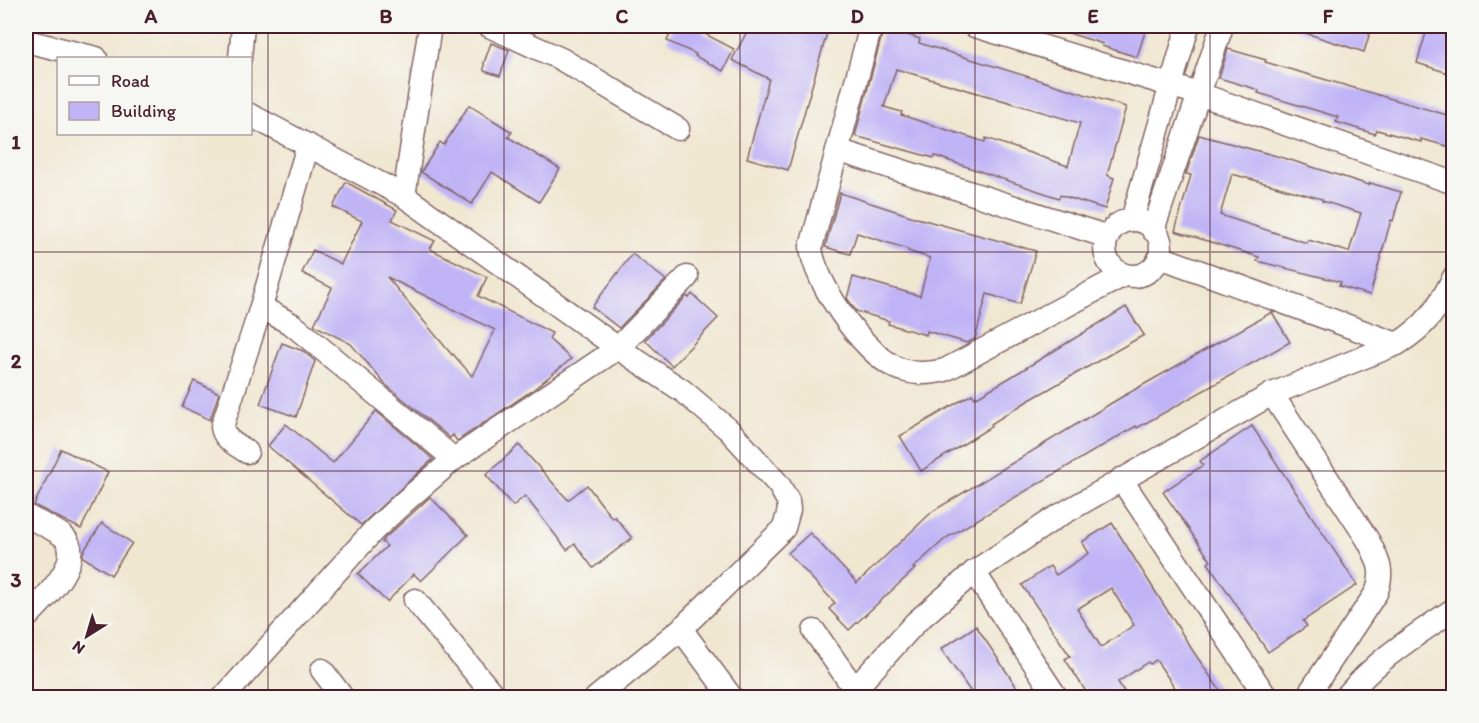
<svg xmlns="http://www.w3.org/2000/svg" width="1479" height="723" font-family="Itim,sans-serif">
<style>
.building{fill:#c0b3f6;fill-rule:evenodd}
.lines{fill:none;stroke-linecap:round;stroke-linejoin:round}
.street-casing{stroke:#846565;stroke-width:25}
.street{stroke:#fff;stroke-width:22}
.grid{fill:none;stroke:#4a1f2b;stroke-width:1.5;stroke-opacity:0.55}
.neatline{fill:none;stroke:#4a1f2b;stroke-width:2}
.grid-label{font-size:20px;text-anchor:middle;font-weight:bold;fill:#4a1f2b}
</style>
<rect width="100%" height="100%" fill="#f6f6f2"/>
<filter id="ink" filterUnits="userSpaceOnUse"><feTurbulence type="fractalNoise" baseFrequency=".0167" numOctaves="2"/><feDisplacementMap in="SourceGraphic" scale="12" xChannelSelector="R" yChannelSelector="G"/><feConvolveMatrix kernelMatrix="1 2 1 2 8 2 1 2 1" color-interpolation-filters="sRGB"/></filter>
<filter id="wash" filterUnits="userSpaceOnUse"><feTurbulence type="fractalNoise" baseFrequency=".008" numOctaves="4" result="noise"/><feDisplacementMap in="SourceGraphic" scale="24" xChannelSelector="R" yChannelSelector="G"/><feGaussianBlur stdDeviation="1.35" result="paint"/><feColorMatrix in="noise" values="0 0 0 0 0 0 0 0 0 0 0 0 0 0 0 0 0 1.4 0 .05"/><feComposite in="paint" operator="in"/></filter>
<g filter="url(#wash)">
<rect width="100%" height="100%" fill="#f0e7d1"/>
<g id="blocks">
<g class="building">
<polygon points="674,26 706,26 703,33 734,49 723,71 695,56 696,54 667,41"/>
<polygon points="750,26 829,26 788,170 747,158 769,79 732,60"/>
<polygon points="1059,26 1147,26 1137,57 1102,46 1103,44 1059,30"/>
<polygon points="1297,26 1372,26 1364,52 1296,30"/>
<polygon points="1428,26 1439,26 1454,30 1454,75 1417,63"/>
<path d="M884 27 920 39 919 43 1126 107 1107 175 1114 178 1105 209 1060 195 1059 198 935 156 934 158 855 136ZM896 69 1080 123 1068 166 986 138 985 142 901 115 902 112 884 107Z"/>
<polygon points="491,43 509,50 500,76 484,71 484,63"/>
<polygon points="1228,49 1266,60 1265,62 1454,117 1454,148 1421,139 1421,142 1377,130 1375,134 1336,122 1338,117 1258,93 1259,90 1219,78"/>
<polygon points="469,105 512,132 508,137 560,169 539,202 492,172 472,204 421,172 440,142 444,145"/>
<path d="M1199 135 1284 158 1369 185 1370 183 1401 192 1393 221 1391 220 1370 295 1339 286 1341 282 1257 261 1259 257 1175 231 1191 175 1186 174ZM1232 174 1322 199V201L1361 213 1349 252 1308 240 1307 243 1220 215Z"/>
<path d="M346 182 397 210 392 220 435 241 430 249 487 277 478 296 552 333 549 339 571 359 534 389 457 441 453 435 450 438 385 384 351 344 314 325 332 288 302 273 313 250 341 264 362 221 333 207ZM387 277 495 330 472 376 453 354 452 355Z"/>
<polygon points="840,193 917,218 1036,251 1020,304 987,294 975,339 967,343 927,331 926,335 888,324 889,321 856,311 847,298 853,277 920,296 930,258 908,251 908,249 857,233 850,254 825,247"/>
<polygon points="632,254 666,280 619,328 592,307"/>
<polygon points="692,294 718,318 672,366 645,340 687,296 689,298"/>
<polygon points="1126,307 1144,335 1026,402 991,424 992,426 921,471 900,436 972,394 975,398 1011,377"/>
<polygon points="1272,312 1290,342 1137,428 1136,426 946,538 913,568 915,569 849,630 829,609 835,603 788,553 810,533 857,583 933,511 1120,398"/>
<polygon points="282,343 303,351 315,361 296,417 260,404"/>
<polygon points="194,381 219,393 210,420 182,407"/>
<polygon points="376,411 433,459 361,525 268,446 286,424 333,463"/>
<polygon points="1252,426 1357,585 1303,621 1307,626 1268,652 1208,563 1211,561 1163,492 1203,465 1200,461"/>
<polygon points="519,445 568,500 587,485 612,518 615,517 632,538 593,568 575,544 567,550 525,496 513,506 486,475"/>
<polygon points="61,449 108,472 81,529 34,505"/>
<polygon points="430,497 468,535 421,581 414,574 387,602 358,574 387,546 382,542 384,539"/>
<polygon points="102,523 132,543 111,575 83,557 83,552"/>
<path d="M1112 523 1193 651 1225 698H1182L1156 660 1150 664 1148 662 1118 682 1128 698H1090L1065 659 1070 656 1022 585 1050 566 1056 575 1089 553 1082 542ZM1111 588 1134 625 1101 647 1077 609Z"/>
<polygon points="976,626 1014,683 1023,698 975,698 941,649"/>
</g>
</g>
</g>
<g filter="url(#ink)">
<use href="#blocks" fill-opacity="0" stroke="#846565" stroke-width="1.5"/>
<g class="lines">
<defs>
<g id="street">
<polyline points="489,26 561,59 678,129"/>
<path d="M871 26 811 247C814 282 863 352 895 367 912 375 928 374 945 370L1124 275"/>
<polyline points="975,26 1199,94 1454,183"/>
<polyline points="26,41 96,58"/>
<polyline points="240,58 243,26"/>
<polyline points="250,115 404,196 618,348 683,391 729,430 779,485 788,501 789,510 784,528 681,629 596,698"/>
<polyline points="837,150 1108,237"/>
<polyline points="404,196 430,26"/>
<polyline points="1132,220 1188,26"/>
<circle cx="1133" cy="248" r="28"/>
<polyline points="1153,230 1222,26"/>
<polyline points="1160,257 1397,344"/>
<polyline points="261,307 293,325 454,459"/>
<path d="M1272 394 1368 540C1378 560 1385 571 1376 593L1306 698"/>
<path d="M247 452C237 445 224 440 222 427L261 307 308 145"/>
<polyline points="1121,479 1267,698"/>
<path d="M26 516C37 522 53 528 63 536 88 559 41 602 26 618"/>
<polyline points="974,572 1057,698"/>
<polyline points="415,600 496,698"/>
<polyline points="681,629 732,698"/>
<polyline points="814,631 861,698"/>
<polyline points="322,670 343,698"/>
<path d="M855 689 916 622 974 572 1055 518 1272 394 1397 344C1427 326 1438 308 1454 277"/>
<polyline points="223,698 374,530 404,502 454,459 618,348 687,277"/>
<path d="M1345 698C1378 658 1412 638 1454 609"/>
</g>
</defs>
<use href="#street" class="street-casing"/>
<use href="#street" class="street"/>
</g>
</g>
<path class="grid" d="M268 26V698M504 26V698M740 26V698M975 26V698M1210 26V698M26 252H1454M26 471H1454"/>
<rect width="1479" height="723" fill="none" stroke="#f6f6f2" stroke-width="66"/>
<rect x="57" y="57" width="195" height="78" fill="#f6f6f2" stroke="#b1a0a2" stroke-width="1.5"/>
<rect x="69" y="76" width="30" height="9" fill="#ffffff" stroke="#b1a0a2" stroke-width="1.5"/>
<text x="111" y="87" font-size="18" fill="#4a1f2b">Road</text>
<rect x="69" y="102" width="30" height="18" fill="#c0b3f6" stroke="#b1a0a2" stroke-width="1.5"/>
<text x="111" y="117" font-size="18" fill="#4a1f2b">Building</text>
<g transform="translate(87 636) rotate(217)" stroke="#f6f6f2" stroke-width="4.5" paint-order="stroke">
<path d="M0-4.5L10 22L0 15L-10 22Z" fill="#4a1f2b"/>
<text y="-9" font-size="16" font-weight="bold" text-anchor="middle" fill="#4a1f2b">N</text>
</g>
<rect x="33" y="33" width="1413" height="657" class="neatline"/>
<g class="grid-label">
<text x="151" y="23">A</text>
<text x="386" y="23">B</text>
<text x="622" y="23">C</text>
<text x="857" y="23">D</text>
<text x="1093" y="23">E</text>
<text x="1328" y="23">F</text>
<text x="16" y="149">1</text>
<text x="16" y="368">2</text>
<text x="16" y="587">3</text>
</g>
</svg>
